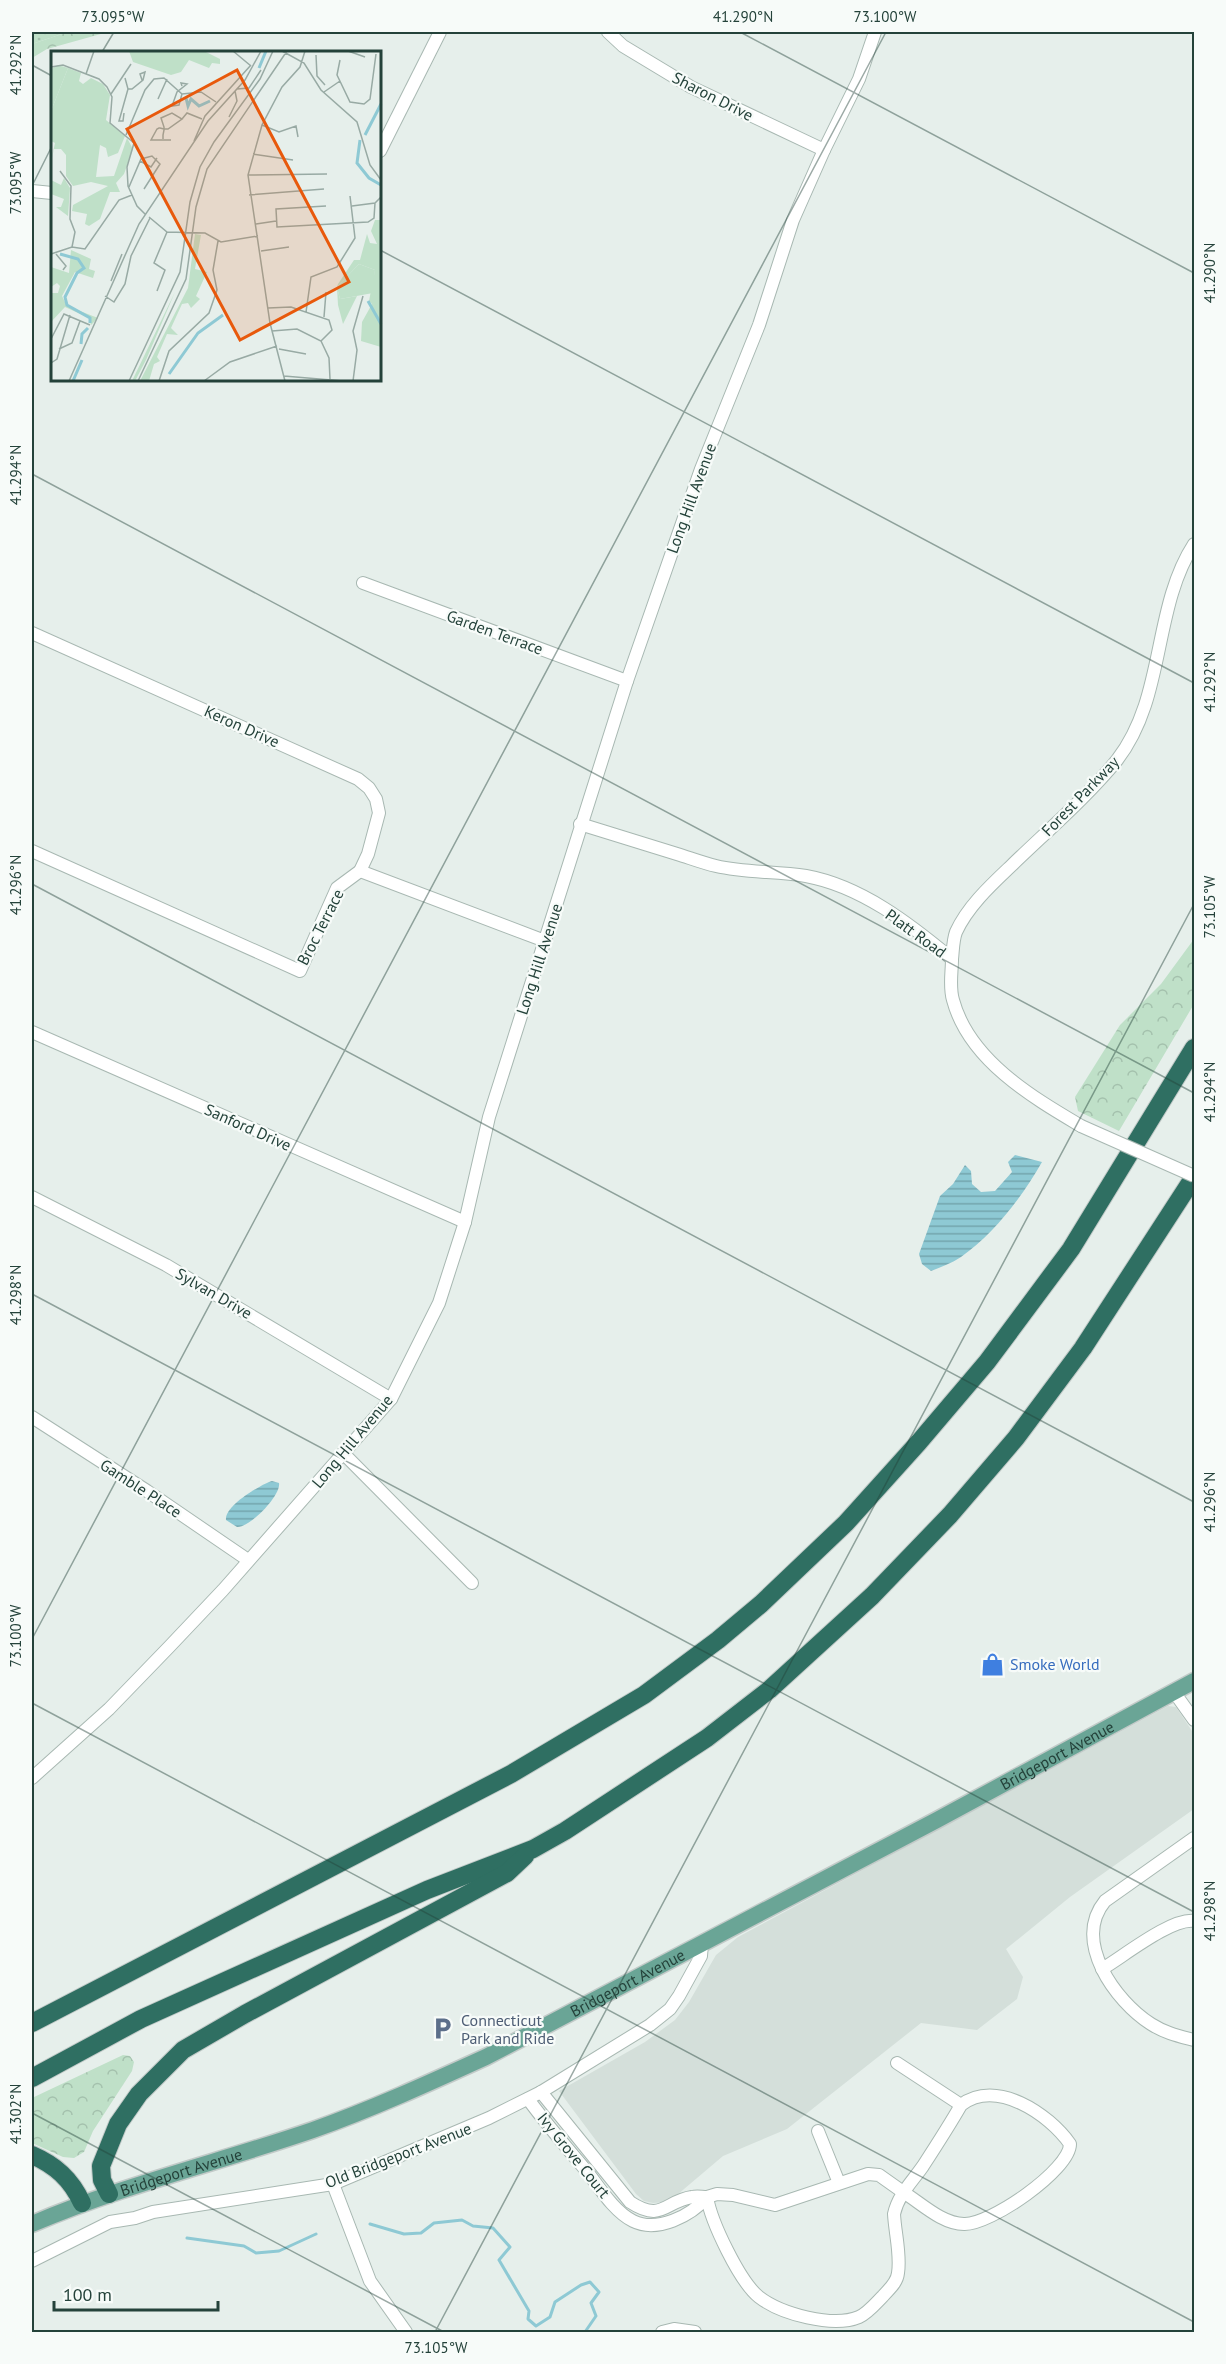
<svg xmlns="http://www.w3.org/2000/svg" width="1226" height="2364" font-family="'PT Sans',sans-serif">
<style>
.built{fill:#d4dfda}
.grass{fill:url(#grass-dots)}
.forest{fill:url(#forest-crowns)}
.water{fill:url(#water-rules)}
.lines{fill:none;stroke-linecap:round;stroke-linejoin:round}
.stream{stroke:#8ec9d4;stroke-width:3}
.minor-casing{stroke:#a8b8b2;stroke-width:14}
.major-casing{stroke:#c2cac8;stroke-width:19}
.highway-casing{stroke:#c2cac8;stroke-width:20}
.minor{stroke:#fff;stroke-width:12}
.major{stroke:#6aa596;stroke-width:16}
.highway{stroke:#2f6f62;stroke-width:18}
.minor-bridge-casing{stroke:#a8b8b2;stroke-width:14;stroke-linecap:butt}
.minor-bridge{stroke:#fff;stroke-width:12}
.ticks{fill:none;stroke:#24423a;stroke-width:1.5;stroke-opacity:0.45}
.labels{text-anchor:middle;stroke-width:4.5;stroke-linejoin:round;paint-order:stroke}
.street-label{font-size:16px;fill:#24423a;stroke:#f7fbf9}
.shop-label{font-size:16px;fill:#366cbe;stroke:#f7fbf9;text-anchor:start}
.service-label{font-size:16px;fill:#4e5e75;stroke:#f7fbf9;text-anchor:start}
.inset-river{fill:none;stroke:#8ec9d4;stroke-width:3}
.inset-road{fill:none;stroke:#98aaa4;stroke-width:1.5}
.view{fill:#e8590c;fill-opacity:0.15;stroke:#e8590c;stroke-width:3}
.inset-edge{fill:none;stroke:#24423a;stroke-width:3}
.neatline{fill:none;stroke:#24423a;stroke-width:2}
.ticks-label{font-size:15px;text-anchor:middle;fill:#24423a}
</style>
<defs>
<pattern id="grass-dots" width="8" height="8" patternUnits="userSpaceOnUse" patternTransform="scale(1.5)"><rect width="8" height="8" fill="#bfe0c8"/><path d="M2 2h.1M6 6h.1" fill="none" stroke="#a4c1ad" stroke-width="1.8" stroke-linecap="round"/></pattern>
<pattern id="forest-crowns" width="20" height="18" patternUnits="userSpaceOnUse" patternTransform="scale(1.5)"><rect width="20" height="18" fill="#bfe0c8"/><path d="M2 6a3 3 0 1 1 6 0M12 15a3 3 0 1 1 6 0" fill="none" stroke="#a4c1ad"/></pattern>
<pattern id="water-rules" width="6" height="5" patternUnits="userSpaceOnUse" patternTransform="scale(1.5)"><rect width="6" height="5" fill="#8ec9d4"/><path d="M0 2.5h6" fill="none" stroke="#74a5ad"/></pattern>
</defs>
<rect width="100%" height="100%" fill="#e6efeb"/>
<polygon class="built" points="1168,1706 1176,1707 1194,1734 1194,1809 1070,1897 1006,1949 1023,1977 1017,1999 977,2030 921,2023 787,2129 723,2156 677,2195 666,2202 653,2203 644,2201 636,2194 559,2091 645,2042 675,2020 689,2002 716,1955 738,1937"/>
<polygon class="grass" points="32,32 68,32 32,44"/>
<g class="forest">
<polygon points="68,32 108,32 47,49 32,58 32,44"/>
<polygon points="1194,939 1194,1004 1119,1131 1078,1111 1075,1097 1120,1025 1161,984"/>
<polygon points="123,2055 130,2056 134,2062 132,2071 93,2131 84,2152 74,2158 63,2157 32,2143 32,2098"/>
</g>
<g class="water">
<path d="M1015 1155 1042 1162C1022 1197 994 1234 961 1257 952 1263 941 1267 931 1271L922 1264 919 1254 940 1196 953 1184 965 1165 971 1171 972 1184 981 1192 995 1191 1012 1172 1008 1162Z"/>
<path d="M272 1481 279 1483C281 1496 249 1528 237 1527L226 1520C224 1506 260 1485 272 1481Z"/>
</g>
<g class="lines">
<g class="stream">
<polyline points="370,2224 404,2234 421,2233 434,2223 462,2220 473,2226 493,2228 510,2247 499,2260 529,2311 528,2319 536,2326 550,2317 555,2302 581,2285 590,2282 599,2292 591,2303 596,2316 585,2332"/>
<polyline points="187,2238 244,2246 256,2253 279,2251 316,2234"/>
</g>
<defs>
<g id="minor">
<polyline points="608,32 623,46 691,87 824,150"/>
<polyline points="380,151 440,32"/>
<polyline points="32,191 52,193"/>
<polyline points="363,583 627,681"/>
<polyline points="32,633 358,779 369,788 376,799 379,813 368,854 360,871 337,888 300,971 32,851"/>
<path d="M580 824C613 834 645 844 677 854 690 858 703 863 716 866 746 873 776 871 806 876 861 886 910 924 952 959 952 972 949 987 953 1000 969 1060 1032 1097 1081 1126"/>
<polyline points="360,871 545,941"/>
<path d="M952 959C953 950 953 940 956 932 968 906 991 885 1011 866 1045 833 1088 796 1117 760 1166 697 1152 609 1194 544"/>
<polyline points="32,1032 465,1222"/>
<polyline points="32,1197 166,1265 391,1399"/>
<polyline points="32,1417 147,1491 248,1560"/>
<polyline points="343,1453 472,1583"/>
<polyline points="1174,1692 1194,1720"/>
<polyline points="32,1778 109,1709 169,1647 223,1590 391,1399 439,1303 465,1222 489,1117 627,681 701,469 759,325 793,220 824,150 859,79 875,32"/>
<path d="M1194 1838 1105 1901C1072 1941 1115 2001 1151 2024 1165 2033 1179 2036 1194 2040"/>
<path d="M1102 1969C1124 1956 1171 1918 1194 1921"/>
<polyline points="897,2063 961,2105"/>
<path d="M541 2092 630 2202C662 2223 665 2201 692 2197 697 2196 702 2197 707 2197"/>
<path d="M528 2099C547 2125 568 2149 589 2174 601 2190 615 2212 633 2221 657 2233 691 2216 707 2197"/>
<polyline points="818,2131 839,2183"/>
<polyline points="333,2184 370,2281 406,2332"/>
<path d="M903 2192C921 2203 942 2224 964 2224 990 2225 1070 2170 1070 2144 1049 2114 996 2078 961 2105 949 2126 936 2146 923 2166 912 2182 898 2195 894 2214 895 2233 901 2255 898 2273 897 2283 889 2289 883 2296 876 2303 868 2313 859 2317 833 2328 781 2314 759 2297 740 2282 711 2222 707 2197L717 2194 733 2195 775 2205 868 2174 879 2175 903 2192"/>
<polyline points="32,2261 110,2222 135,2218 153,2212 333,2184 489,2118 541,2092 650,2025 670,2009 679,1996 701,1956 702,1944"/>
<polyline points="662,2332 674,2329 695,2332"/>
</g>
<g id="major">
<path id="s1" d="M32 2224C123 2185 220 2162 313 2130 372 2109 429 2083 486 2057L937 1820 1194 1681"/>
</g>
<g id="highway">
<polyline points="32,2023 511,1774 644,1695 718,1640 761,1604 846,1523 919,1442 987,1362 1071,1249 1194,1048"/>
<polyline points="32,2078 141,2019 427,1890 533,1849 565,1831 707,1738 769,1690 872,1596 950,1515 1016,1438 1083,1348 1194,1177"/>
<path d="M32 2155C55 2165 71 2179 82 2203"/>
<polyline points="109,2194 102,2180 101,2166 118,2124 139,2094 183,2050 245,2014 507,1873 525,1856"/>
</g>
</defs>
<use href="#minor" class="minor-casing"/>
<use href="#major" class="major-casing"/>
<use href="#highway" class="highway-casing"/>
<use href="#minor" class="minor"/>
<use href="#major" class="major"/>
<use href="#highway" class="highway"/>
<defs>
<polyline id="minor-bridge" points="1081,1126 1194,1176"/>
</defs>
<use href="#minor-bridge" class="minor-bridge-casing"/>
<use href="#minor-bridge" class="minor-bridge"/>
</g>
<path class="ticks" d="M740 32 1194 273M102 52 114 32M32 65 52 76M32 186 52 146M380 250 1194 683M32 474 1194 1093M32 884 1194 1502M32 1294 1194 1912M32 1639 886 32M32 1703 1194 2322M32 2113 444 2332M435 2332 1194 904"/>
<defs>
<symbol id="shop-bare" viewBox="-9 -9 18 18"><path d="M-5-2.5h2.3a2.7 3.5 0 0 1 5.4 0H5L5.5 6h-11ZM-1.5-2.5h3a1.5 2.3 0 0 0-3 0Z" fill="#3f7fe0" stroke="#f7fbf9" stroke-width="2.5" paint-order="stroke"/></symbol>
<symbol id="parking-bare" viewBox="-9 -9 18 18"><path d="M-3.5-5.5H1a3.5 3.5 0 0 1 0 7H-1V5.5H-3.5ZM-1-3.4V-.6H.8a1.4 1.4 0 0 0 0-2.8Z" fill="#5c6f8a" stroke="#f7fbf9" stroke-width="2.5" paint-order="stroke"/></symbol>
</defs>
<g fill-rule="evenodd">
<use href="#shop-bare" x="976" y="1648" width="33" height="33"/>
<use href="#parking-bare" x="426" y="2012" width="33" height="33"/>
</g>
<g class="labels">
<g class="street-label">
<text transform="translate(713 96) rotate(27)" y="6">Sharon Drive</text>
<text transform="translate(691 498) rotate(-70)" y="6">Long Hill Avenue</text>
<text transform="translate(495 632) rotate(20)" y="6">Garden Terrace</text>
<text transform="translate(242 726) rotate(24)" y="6">Keron Drive</text>
<text transform="translate(1080 796) rotate(-46)" y="6">Forest Parkway</text>
<text transform="translate(320 927) rotate(-63)" y="6">Broc Terrace</text>
<text transform="translate(916 933) rotate(36)" y="6">Platt Road</text>
<text transform="translate(539 959) rotate(-72)" y="6">Long Hill Avenue</text>
<text transform="translate(248 1127) rotate(24)" y="6">Sanford Drive</text>
<text transform="translate(214 1293) rotate(30)" y="6">Sylvan Drive</text>
<text transform="translate(352 1441) rotate(-50)" y="6">Long Hill Avenue</text>
<text transform="translate(141 1488) rotate(33)" y="6">Gamble Place</text>
<text dy="6" stroke="none"><textPath href="#s1" startOffset="1130">Bridgeport Avenue</textPath></text>
<text dy="6" stroke="none"><textPath href="#s1" startOffset="644">Bridgeport Avenue</textPath></text>
<text transform="translate(398 2155) rotate(-21)" y="6">Old Bridgeport Avenue</text>
<text transform="translate(574 2155) rotate(51)" y="6">Ivy Grove Court</text>
<text dy="6" stroke="none"><textPath href="#s1" startOffset="158">Bridgeport Avenue</textPath></text>
</g>
<g class="shop-label">
<text x="1010" y="1670">Smoke World</text>
</g>
<g class="service-label">
<text x="461" y="2026">Connecticut<tspan x="461" dy="18">Park and Ride</tspan></text>
</g>
</g>
<g transform="translate(51 51)">
<rect width="330" height="330" fill="#e6efeb"/>
<path d="M7 14 17 17 0 60V18ZM308 213 324 219 322 242 289 248 286 236Z" fill="#bfe0c8"/>
<path d="M78 0H153L169 8V13L161 12 158 17 138 9 130 21 120 24 82 11ZM17 17 30 22 28 30 32 33 40 27 52 33 59 44 55 69 74 85 67 102 57 106 55 97 49 94 45 126 63 125 76 87 82 98 73 123 65 132 69 141H59L49 168 38 175 34 173 36 163 21 160 22 154 57 135 40 131 22 135 15 125V104L10 98H3L0 110 4 92 0 90V60ZM13 127 19 137 17 165 5 156H10L13 148 0 143V129L10 134ZM324 169H330V296L310 290 311 271 321 253 318 250 324 219 308 213 286 236 289 248 306 245 292 273 287 254 286 236 287 233 303 209H309L316 183 319 192 326 193 320 180ZM144 183 150 184 144 218 156 221 145 245 149 248 140 257 137 252 131 253 120 277 127 284 116 283 106 306 109 310 103 313 98 330H89L137 237ZM20 199 40 208 38 218 44 220 42 227 24 221 11 245 16 255 47 267 40 274 38 267 14 256 0 271V242H7L9 235 6 232 0 236V216L18 222ZM124 241 95 309 84 330H81Z" fill="#bfe0c8"/>
<path d="M0 71 21 86 18 95 2 87Z" fill="#bfe0c8"/>
<path class="inset-river" d="M208 17 215 0M135 47 137 55 140 48 148 55 159 50M314 84 330 53M309 89 306 112 318 127 330 134M9 203 27 208 33 217 26 222 14 246 16 254 39 267V272M317 250 330 273M30 293 31 283 37 277M118 323 147 282 172 264M22 330 31 309"/>
<path class="inset-road" d="M182 0 200 15M231 0 253 12 270 39 306 71 319 114 330 129M297 0 314 6M265 4 266 25 274 34M289 9 286 24 299 51 313 53 319 48 325 3M0 16 12 14 48 28 56 36 61 46 59 72 83 92 76 116 77 135 86 155 94 163M35 23 43 0M131 35 130 32 136 33 126 41 121 55 128 54 131 43M77 38H81L92 29 94 21 89 23 91 29M186 38 198 37 210 19M273 41 289 30M60 43 80 13M107 48 116 28M73 62 72 70H68L77 38 74 27M178 66 186 50 184 40M131 68 136 62 151 68M211 74 228 81 245 75 247 86M75 84 94 39 103 28 113 27 131 43 150 41 165 51M112 88V84L113 79V76L110 67 121 62 131 68 117 78H113L109 77H108L106 78 100 89H120M143 90 154 65 200 14M202 103 242 109M89 110 100 116 106 107M9 120 20 135 19 168 24 181 21 196M197 124 276 123M78 136 90 108 101 105 109 113 93 138M198 144 273 138M275 155 225 158 226 176 317 171 323 167 324 152M301 155 324 152 330 146M98 166 116 181 154 182 170 191 207 185M205 173 225 170M210 200 238 196M0 203 21 196 34 198 68 149 81 144M5 203 15 215 12 219M60 230 71 203M106 240 114 219 103 212 116 181M54 245 63 251 74 233 80 205 99 167M217 257 240 256 278 269 281 279 270 290M255 261 260 226 286 216 304 187 299 145M273 266 275 241M221 280 246 278 270 290 278 307 279 328M0 288 13 263 39 274M8 298 21 292 29 270M228 298 255 303M0 312 6 308 19 264M233 325 292 330M18 330 88 173 157 70 194 29 210 0M78 330 129 221 139 151 149 116 163 91 209 28 222 0M87 330 135 228 145 156 156 118 236 0M108 330 118 300 158 262 166 239 162 219 167 190M153 330 179 311 226 295M234 330 219 272 197 124 211 74 231 36 249 16 254 0M302 330 306 299 302 280 312 245"/>
<path class="view" d="M186 19 298 231 189 289 76 78Z"/>
<rect width="330" height="330" class="inset-edge"/>
</g>
<rect width="1226" height="2364" fill="none" stroke="#f7fbf9" stroke-width="66"/>
<path d="M54 2301v9h164v-9" fill="none" stroke="#24423a" stroke-width="3"/>
<text x="63" y="2301" font-size="18" fill="#24423a" stroke="#f7fbf9" stroke-width="4.5" paint-order="stroke">100 m</text>
<rect x="33" y="33" width="1160" height="2298" class="neatline"/>
<g class="ticks-label">
<text x="113" y="22">73.095°W</text>
<text x="743" y="22">41.290°N</text>
<text x="885" y="22">73.100°W</text>
<text transform="translate(16 65) rotate(-90)" y="5">41.292°N</text>
<text transform="translate(16 183) rotate(-90)" y="5">73.095°W</text>
<text transform="translate(1210 273) rotate(-90)" y="5">41.290°N</text>
<text transform="translate(16 475) rotate(-90)" y="5">41.294°N</text>
<text transform="translate(1210 682) rotate(-90)" y="5">41.292°N</text>
<text transform="translate(16 885) rotate(-90)" y="5">41.296°N</text>
<text transform="translate(1210 907) rotate(-90)" y="5">73.105°W</text>
<text transform="translate(1210 1092) rotate(-90)" y="5">41.294°N</text>
<text transform="translate(16 1295) rotate(-90)" y="5">41.298°N</text>
<text transform="translate(1210 1502) rotate(-90)" y="5">41.296°N</text>
<text transform="translate(16 1636) rotate(-90)" y="5">73.100°W</text>
<text transform="translate(1210 1911) rotate(-90)" y="5">41.298°N</text>
<text transform="translate(16 2114) rotate(-90)" y="5">41.302°N</text>
<text x="436" y="2353">73.105°W</text>
</g>
</svg>
